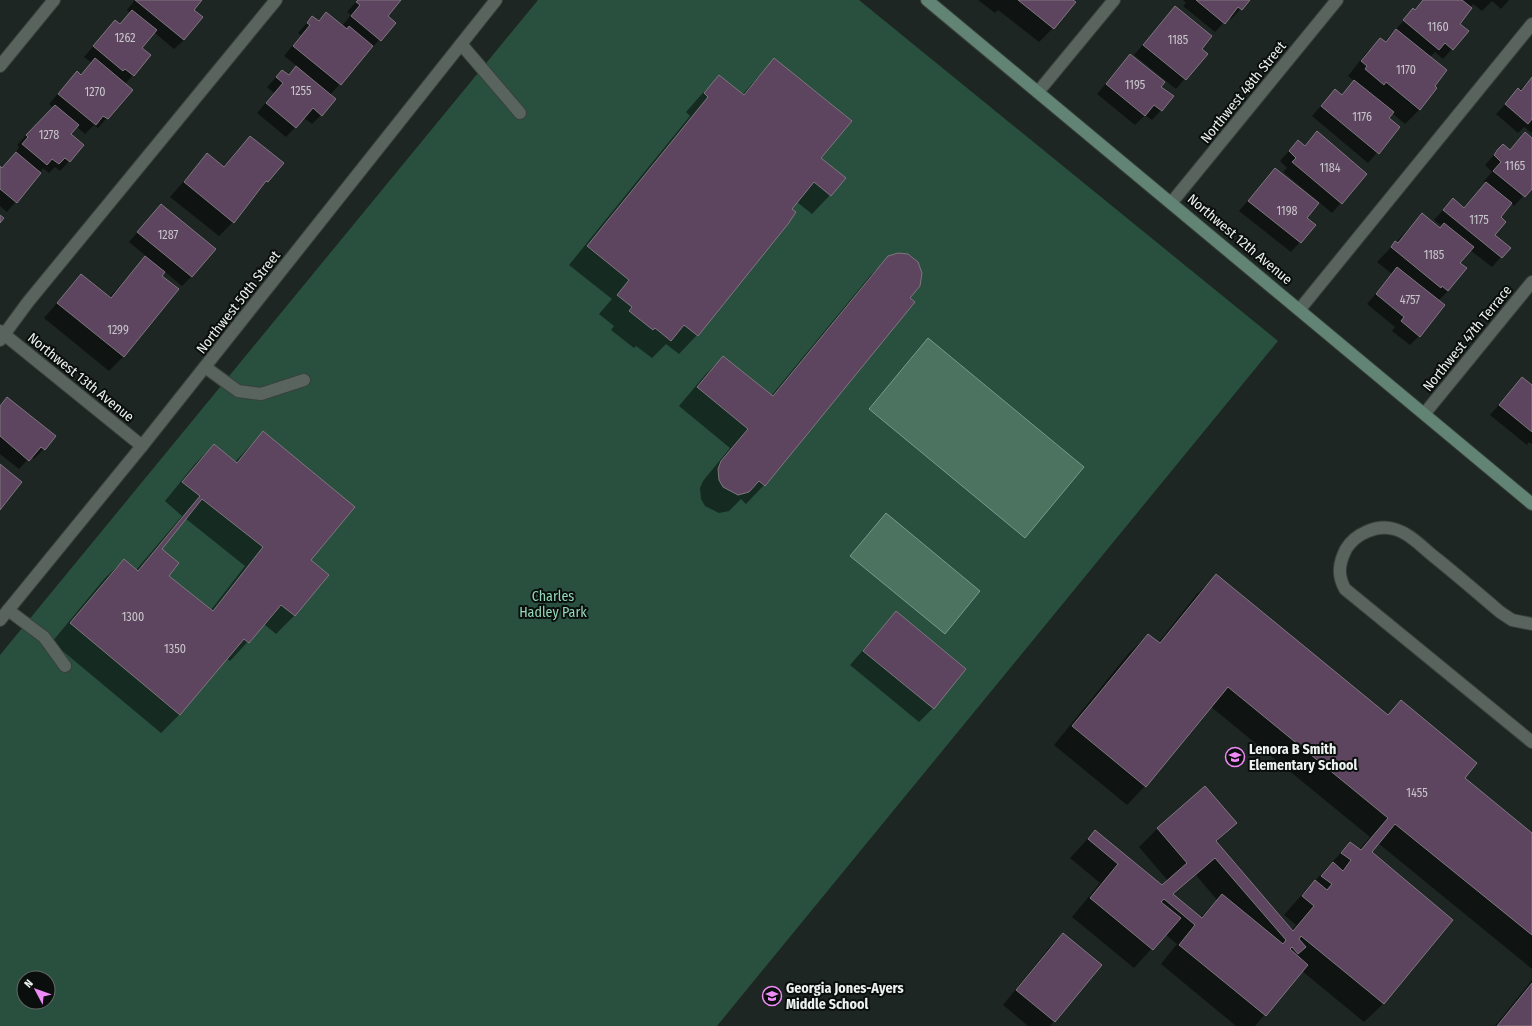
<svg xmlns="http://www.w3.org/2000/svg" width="1532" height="1026" font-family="'Fira Sans Condensed',sans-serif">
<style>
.green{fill:#294f3e;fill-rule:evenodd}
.water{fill:#4b7360;stroke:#7b998b}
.shadow{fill:#0007;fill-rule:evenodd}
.building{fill:#5d445f;stroke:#7f777f;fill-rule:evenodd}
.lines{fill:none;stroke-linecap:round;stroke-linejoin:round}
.lane-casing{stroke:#39413d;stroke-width:14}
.street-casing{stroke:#39413d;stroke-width:14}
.secondary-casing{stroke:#39413d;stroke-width:14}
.lane{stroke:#59645e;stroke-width:12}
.street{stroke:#59645e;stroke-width:12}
.secondary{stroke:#628474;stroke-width:12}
.labels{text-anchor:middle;stroke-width:4;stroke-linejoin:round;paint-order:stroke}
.number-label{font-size:12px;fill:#c8c6cb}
.street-label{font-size:14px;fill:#ecf2ef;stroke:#0a0e0c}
.park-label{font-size:14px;fill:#93d8b7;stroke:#0a0e0c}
.poi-label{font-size:14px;font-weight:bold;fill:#ecf2ef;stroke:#0a0e0c;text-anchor:start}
</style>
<rect width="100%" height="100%" fill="#1d2622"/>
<path class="green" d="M538 0H859L1278 341 717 1026H0V655ZM24 978H48V1002H24Z"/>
<g class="water">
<polygon points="928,338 1084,467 1025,538 869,409"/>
<polygon points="886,513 980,591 945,634 850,556"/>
</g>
<g class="shadow">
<polygon points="135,0 201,0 193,10 184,40 174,49 154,32 141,48 133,75 125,84 131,90 98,128 94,125 85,134 77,127 70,134 83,146 60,171 55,167 49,173 43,168 7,212 0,206 0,167 2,169 14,155 19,147 17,145 53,107 49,104 68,82 77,73 80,76 92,63 84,57 115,21 119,25 130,13 127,10"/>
<polygon points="358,0 400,0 387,16 394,23 330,95 321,115 312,124 304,118 286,137 257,113 274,93 267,87 282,71 288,75 297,66 284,56 301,35 298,33 312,17 318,21 326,13 342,26 351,15 347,12"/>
<polygon points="978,0 1072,0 1053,28 1039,42 998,10 995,13"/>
<polygon points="1183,0 1249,0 1231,19 1229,17 1215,32 1183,6 1186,3"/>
<polygon points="1423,0 1509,0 1501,9 1492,1 1482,11 1473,4 1458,24 1452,49 1443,59 1435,52 1430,57 1433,86 1420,109 1405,124 1392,113 1388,119 1399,127 1368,163 1312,116 1335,90 1342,95 1354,81 1348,76 1366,53 1380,39 1384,42"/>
<polygon points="1175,7 1201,50 1206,54 1176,89 1134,55"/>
<polygon points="1130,55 1160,87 1161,110 1152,120 1145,115 1135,125 1097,94"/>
<polygon points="774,59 820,158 830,195 812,214 797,202 697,335 679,354 666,344 652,358 636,346 634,348 611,330 614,326 599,314 612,299 569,265 690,116 686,112 701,95 719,77 742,95"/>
<polygon points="1532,77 1532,133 1524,127 1518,133 1496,114"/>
<polygon points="1317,133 1366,174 1332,213 1283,172 1287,168 1280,161 1298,141 1304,146"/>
<polygon points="250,137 282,163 253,196 233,222 219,236 170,197 207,155 223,167"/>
<polygon points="1532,139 1532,187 1514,206 1511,203 1499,217 1494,235 1509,248 1492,267 1470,250 1459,263 1448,291 1438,301 1419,336 1410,345 1392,331 1395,327 1367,304 1392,274 1377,262 1422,215 1440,229 1442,226 1434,220 1453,199 1464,208 1486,183 1484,181 1492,172 1485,165 1503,145 1510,151"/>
<polygon points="1275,169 1306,218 1315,225 1291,252 1239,211"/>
<polygon points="161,205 192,276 182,286 164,271 160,276 178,290 123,357 109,371 44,318 81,275 109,298 146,256 129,242"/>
<polygon points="889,257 764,485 746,504 741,499 729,511 719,513 705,506 701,499 700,488 703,481 730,448 679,406 705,375 723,357 771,396 870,276"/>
<polygon points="1522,378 1532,386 1532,444 1529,442 1527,445 1490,415"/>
<polygon points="8,398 55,437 34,459 31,456 19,469 0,454 0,406"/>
<path d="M263 432 310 560 328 575 294 616 276 634 264 624 230 661 226 658 179 715 161 733 52 642 105 578 124 560 136 570 182 516 165 501 195 464 214 445 235 462ZM185 518 245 566 211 610 168 576 160 549Z"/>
<path d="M1216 576 1387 716 1401 702 1463 778 1532 834V969L1378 843 1370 852 1452 920 1383 1004 1364 1022 1302 971 1255 1026H1236L1161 964 1177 944 1165 934 1134 968 1072 917 1100 883 1070 858 1095 831 1162 886 1168 881 1139 847 1157 829 1205 788 1235 823 1216 843 1291 931 1296 925 1284 915 1297 900 1350 843 1359 850 1370 837 1210 706 1145 786 1127 805 1054 745 1129 653 1148 635 1158 643 1197 594ZM1196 875 1217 900 1200 918 1173 895Z"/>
<polygon points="896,612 933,708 919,722 850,665"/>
<polygon points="1063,934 1101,965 1050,1026 1028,1026 1003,1005 1049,948"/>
<polygon points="1532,980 1532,1026 1495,1026"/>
</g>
<g class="building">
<polygon points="135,0 202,0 194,10 203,17 184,40"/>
<polygon points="358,0 401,0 388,16 396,23 381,41 351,16 360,5 356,2"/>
<polygon points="1018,0 1073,0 1076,2 1054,29"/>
<polygon points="1196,0 1250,0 1242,10 1238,7 1225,24"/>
<polygon points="1423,0 1462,0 1472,8 1460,24 1469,31 1453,50 1445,43 1439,50 1403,20 1413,8 1415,10"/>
<polygon points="1175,6 1212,36 1202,49 1208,54 1186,80 1143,45"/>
<polygon points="132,10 157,30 142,48 151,55 134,76 125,69 123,71 93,46 115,20 120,24"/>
<polygon points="326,12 347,29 349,26 373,46 341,85 293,46 310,25 307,23 312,16 319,21"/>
<polygon points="1396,29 1447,70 1435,86 1437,88 1420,110 1386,82 1384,85 1365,69 1367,66 1361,61 1380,38 1386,42"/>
<polygon points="1130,54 1165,82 1161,87 1174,96 1162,111 1154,105 1145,116 1106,84"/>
<polygon points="95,58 133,90 108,119 103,116 96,125 58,94 77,71 81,75"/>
<polygon points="774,58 852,121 821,158 846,178 831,196 814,182 792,209 796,212 788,224 698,336 684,325 671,341 655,328 653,330 629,311 632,307 617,295 629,280 587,246 708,97 704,93 719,75 744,95"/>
<polygon points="296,66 336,99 322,116 313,108 296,128 266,103 283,83 276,77 282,70 289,75"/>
<polygon points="1532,77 1532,119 1528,124 1505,104 1518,88 1521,91"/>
<polygon points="1354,80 1394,112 1389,118 1400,127 1379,154 1321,106 1335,89 1342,95"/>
<polygon points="55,105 79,125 71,134 84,145 70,162 65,158 59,164 52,159 47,165 22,144 28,137 26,135"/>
<polygon points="1317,131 1367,174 1342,204 1292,162 1296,158 1289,151 1298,140 1305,146"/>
<polygon points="1525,132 1532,138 1532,189 1525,197 1493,171 1501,162 1494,155 1498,149 1503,144 1510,150"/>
<polygon points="250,136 284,163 268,182 266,181 234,223 184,182 207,153 224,167"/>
<polygon points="16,152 41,173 17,203 0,189 0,166 2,168"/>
<polygon points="1275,168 1319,203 1307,218 1316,225 1301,243 1248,201"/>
<polygon points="1486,182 1512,203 1501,217 1506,222 1495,235 1511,248 1502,258 1443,210 1453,198 1464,208"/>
<polygon points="161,204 216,249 192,277 137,232"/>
<polygon points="1422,213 1440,228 1444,223 1474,247 1460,263 1467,268 1448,291 1442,286 1441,288 1391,247 1395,241 1398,243"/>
<polygon points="0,215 4,218 0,223"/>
<polygon points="898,253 908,254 918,262 922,273 920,286 910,298 915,302 765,486 759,481 749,492 738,495 723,487 719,480 718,469 721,461 748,429 697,387 723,356 773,396 888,256"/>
<polygon points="145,256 165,272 162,276 179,289 124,357 57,303 81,274 111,298"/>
<polygon points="1397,267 1445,305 1420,337 1401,321 1404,317 1376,294"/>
<polygon points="1522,377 1532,385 1532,432 1499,405"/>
<polygon points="7,397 56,436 45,450 41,447 29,461 0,436 0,406"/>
<path d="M263 431 355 507 311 560 329 575 295 616 281 605 249 643 244 639 180 715 70 623 124 559 138 571 200 496 182 482 214 444 237 463ZM202 499 263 547 213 611 169 576 179 563 162 549Z"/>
<polygon points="0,464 22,482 0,510"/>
<path d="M1216 574 1388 715 1401 700 1477 763 1465 778 1532 833V935L1395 824 1372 852 1453 920 1384 1004 1301 936 1299 939 1306 947 1298 954 1292 947 1290 949 1308 965 1266 1016 1179 945 1195 925 1164 899 1161 902 1181 918 1153 950 1090 898 1118 864 1088 839 1095 830 1162 885 1187 863 1157 828 1205 786 1237 823 1216 841 1293 931 1314 906 1302 896 1315 880 1327 890 1332 884 1321 876 1333 862 1343 871 1351 860 1341 853 1350 842 1361 850 1388 818 1228 687 1146 787 1072 726 1148 634 1160 643ZM1215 858 1286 940 1283 944 1222 894 1202 918 1173 894Z"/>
<polygon points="896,611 966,669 934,709 863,651"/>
<polygon points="1063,933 1102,965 1055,1022 1016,990"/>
<polygon points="1532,983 1532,1026 1497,1026"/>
</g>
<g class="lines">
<defs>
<g id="lane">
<polyline points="461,44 520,113"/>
<polyline points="1038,92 1114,0"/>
<polyline points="1300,309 1532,24"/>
<polyline points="0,340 28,302 276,0"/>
<polyline points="205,367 238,391 261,394 304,380"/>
<polyline points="8,610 44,637 65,666"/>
<path d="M1532 624 1512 620 1500 612C1479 594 1458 576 1437 559 1424 549 1410 533 1394 529 1377 524 1355 534 1346 549 1339 563 1337 575 1345 589L1532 742"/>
</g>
<g id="street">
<polyline points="0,66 54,0"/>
<polyline points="1172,202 1337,0"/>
<polyline points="0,331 142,446"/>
<polyline points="1425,413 1532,282"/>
<polyline points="0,620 142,446 496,0"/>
</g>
<polyline id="secondary" points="927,0 1532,504"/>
</defs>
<use href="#lane" class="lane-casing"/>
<use href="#street" class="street-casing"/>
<use href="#secondary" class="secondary-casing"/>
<use href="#lane" class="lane"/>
<use href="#street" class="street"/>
<use href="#secondary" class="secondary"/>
</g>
<defs>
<symbol id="school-ring" viewBox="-11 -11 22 22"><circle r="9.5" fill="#0a0e0c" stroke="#ef8bf6" stroke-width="1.5"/><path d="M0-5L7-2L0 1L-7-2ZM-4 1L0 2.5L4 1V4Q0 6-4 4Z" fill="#ef8bf6"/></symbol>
</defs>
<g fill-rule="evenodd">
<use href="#school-ring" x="1224" y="746" width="22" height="22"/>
<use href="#school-ring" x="761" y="985" width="22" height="22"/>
</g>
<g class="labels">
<g class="number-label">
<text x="1438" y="31">1160</text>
<text x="125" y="42">1262</text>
<text x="1178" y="44">1185</text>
<text x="1406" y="74">1170</text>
<text x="1135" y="89">1195</text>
<text x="301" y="95">1255</text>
<text x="95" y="96">1270</text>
<text x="1362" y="121">1176</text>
<text x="49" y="139">1278</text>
<text x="1515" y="170">1165</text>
<text x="1330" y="172">1184</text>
<text x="1287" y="215">1198</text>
<text x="1479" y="224">1175</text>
<text x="168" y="239">1287</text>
<text x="1434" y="259">1185</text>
<text x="1410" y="304">4757</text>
<text x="118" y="334">1299</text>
<text x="133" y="621">1300</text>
<text x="175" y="653">1350</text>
<text x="1417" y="797">1455</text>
</g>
<g class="street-label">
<text transform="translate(1243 92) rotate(-51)" y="5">Northwest 48th Street</text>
<text transform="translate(1240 239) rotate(40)" y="5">Northwest 12th Avenue</text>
<text transform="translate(238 302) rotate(-52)" y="5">Northwest 50th Street</text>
<text transform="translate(1467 338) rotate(-51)" y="5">Northwest 47th Terrace</text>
<text transform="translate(81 377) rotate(39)" y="5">Northwest 13th Avenue</text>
</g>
<g class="park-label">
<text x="553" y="601">Charles<tspan x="553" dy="16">Hadley Park</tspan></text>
</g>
<g class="poi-label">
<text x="1249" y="754">Lenora B Smith<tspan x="1249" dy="16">Elementary School</tspan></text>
<text x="786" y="993">Georgia Jones-Ayers<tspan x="786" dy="16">Middle School</tspan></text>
</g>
</g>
<g transform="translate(36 990) rotate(311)"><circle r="19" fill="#0a0e0c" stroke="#646967"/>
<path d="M0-3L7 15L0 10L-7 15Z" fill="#ef8bf6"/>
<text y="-6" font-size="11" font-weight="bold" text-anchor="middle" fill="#ecf2ef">N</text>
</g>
</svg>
